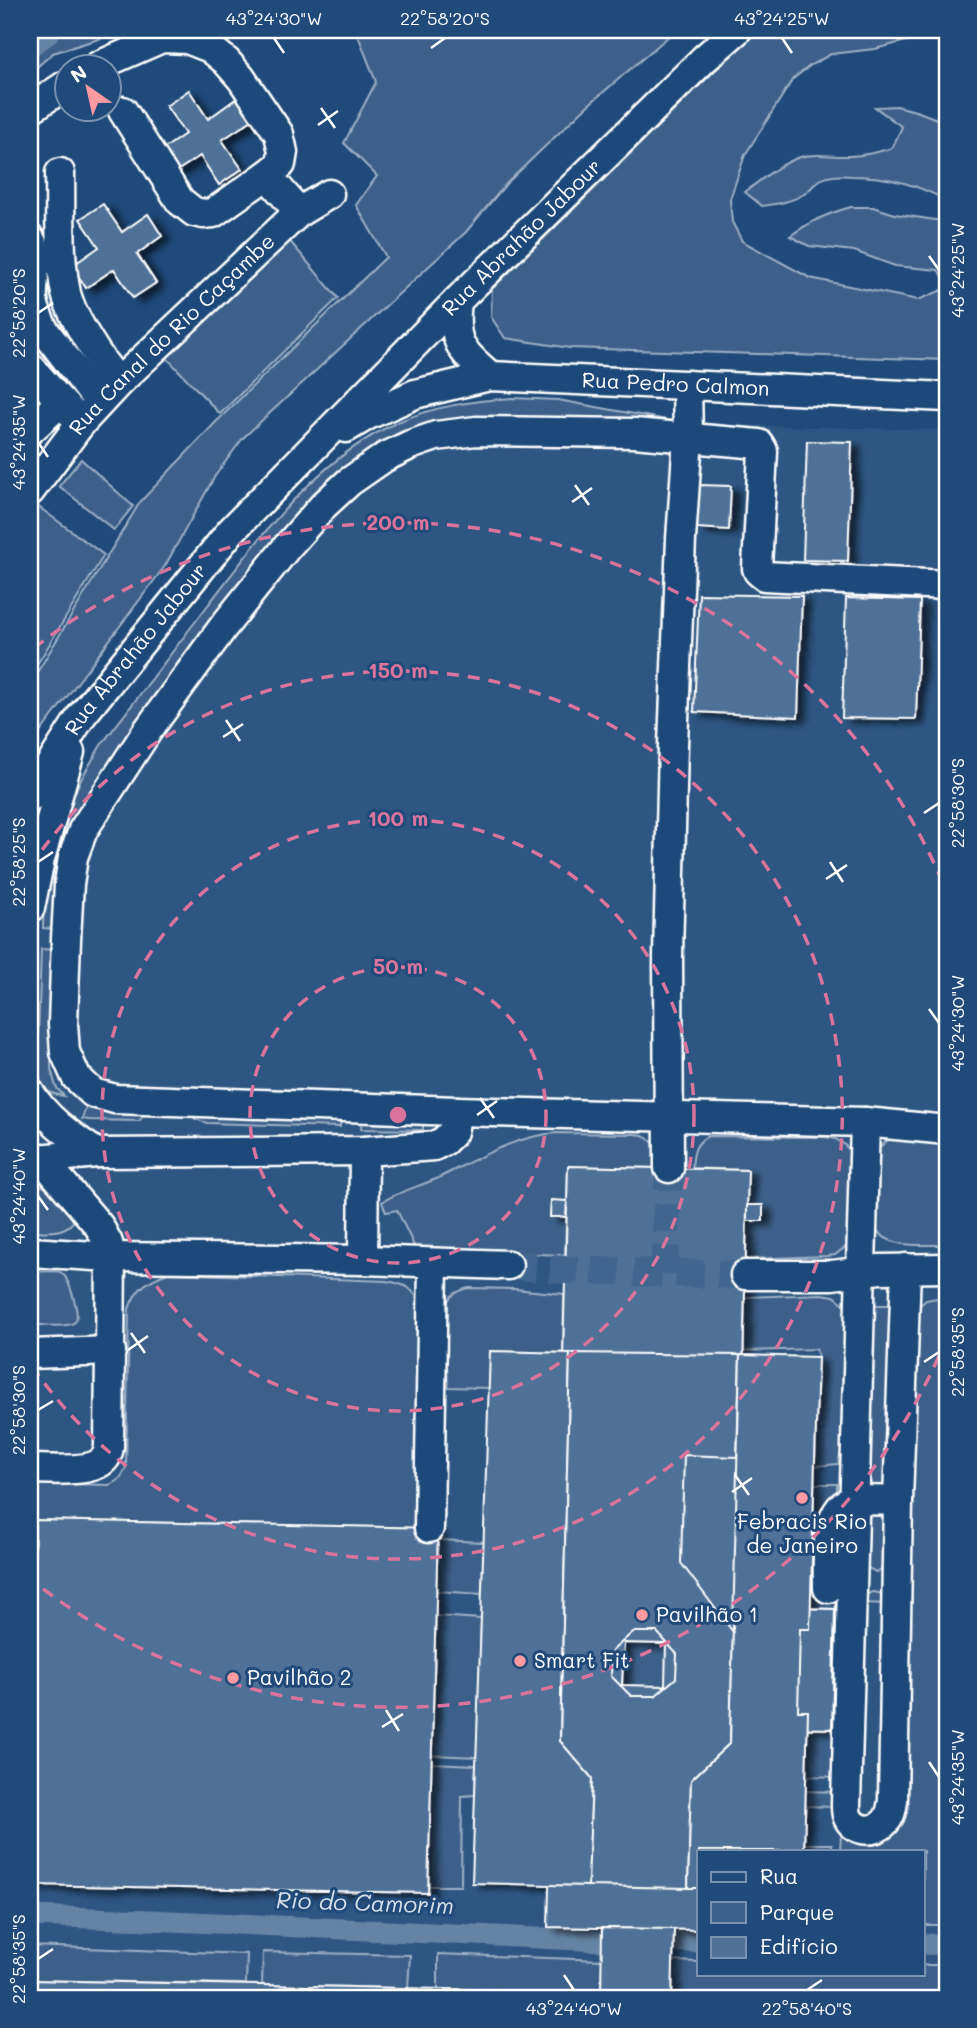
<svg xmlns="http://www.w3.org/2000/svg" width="977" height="2028" font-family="Mali,sans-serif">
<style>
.built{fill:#2e5683;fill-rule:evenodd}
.green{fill:#3c618b;stroke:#9eb0c5;stroke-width:2}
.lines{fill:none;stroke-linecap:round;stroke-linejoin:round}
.canal{stroke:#6583a4;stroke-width:21}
.river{stroke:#6583a4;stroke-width:35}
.building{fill:#507197;stroke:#fff;stroke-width:2;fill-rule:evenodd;filter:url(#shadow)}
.minor-tunnel{stroke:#41658e;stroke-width:28;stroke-dasharray:28 14;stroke-linecap:butt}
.minor-casing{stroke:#fff;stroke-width:33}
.minor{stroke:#1f4a7a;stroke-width:28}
.ticks{fill:none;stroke:#fff;stroke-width:2.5}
.ring{fill:none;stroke:#da749d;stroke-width:3.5;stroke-dasharray:12 9}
.poi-dot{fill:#ff9aa2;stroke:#1f4a7a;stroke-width:2.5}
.labels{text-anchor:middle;stroke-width:6;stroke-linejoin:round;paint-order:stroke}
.street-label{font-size:21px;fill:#fff;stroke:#1f4a7a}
.poi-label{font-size:21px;fill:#fff;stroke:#1f4a7a;text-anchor:start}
.water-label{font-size:23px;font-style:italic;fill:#d8e0e8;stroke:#1f4a7a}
.centre{fill:#da749d;stroke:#1f4a7a;stroke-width:3.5}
.ring-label{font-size:21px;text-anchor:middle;font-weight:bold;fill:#da749d;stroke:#1f4a7a;stroke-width:6;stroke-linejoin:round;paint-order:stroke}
.neatline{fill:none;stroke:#fff;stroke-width:2.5}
.ticks-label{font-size:18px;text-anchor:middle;fill:#fff}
</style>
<defs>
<filter id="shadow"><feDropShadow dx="8" dy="4.5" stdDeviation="3.5" flood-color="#0009"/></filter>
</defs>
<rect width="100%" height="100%" fill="#1f4a7a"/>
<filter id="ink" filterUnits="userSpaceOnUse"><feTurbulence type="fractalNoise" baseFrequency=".0143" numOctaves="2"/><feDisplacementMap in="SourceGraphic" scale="14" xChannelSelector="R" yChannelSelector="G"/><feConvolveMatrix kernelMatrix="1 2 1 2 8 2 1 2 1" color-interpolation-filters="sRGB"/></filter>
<g filter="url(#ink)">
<path class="built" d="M512 398 558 400 688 424 947 430V1998H30V845L61 825 80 781 101 745 267 527 326 468 369 438 397 422 434 409 472 401ZM699 1851H923V1974H699Z"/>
<g class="green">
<polygon points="30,30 128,30 53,53 30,73"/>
<polygon points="356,30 676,30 586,107 506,184 466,232 243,438 215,476 165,566 30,746 30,684 140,502 216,422 386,257 356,205 377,176 344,143 376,82"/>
<polygon points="760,30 947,30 947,35 922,37 875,49 831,54 811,65 793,79 745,155 730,199 732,222 742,241 810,278 918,300 947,288 947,360 570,348 505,338 491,317 492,289 738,48"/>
<path d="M897 106 919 112 947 123V201C917 184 887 176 853 176 843 175 829 175 820 180 814 183 810 191 804 194 791 202 777 204 762 206L745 192C762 179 780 164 800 157 816 152 833 157 849 156 863 156 877 152 892 148L902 127 875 107Z"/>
<path d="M851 207H873L895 214 942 221 947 220V281L938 270 895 266 854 251 809 246 790 236C811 221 826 214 851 207Z"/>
<polygon points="288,239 338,298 220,414 165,356"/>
<path d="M512 398 558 400 673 421 672 431 381 451 125 740 94 786 73 832 54 929 43 928 44 891 70 804 80 781 101 745C137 699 172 652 208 605 261 536 316 459 398 422 434 406 473 401 512 398Z"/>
<polygon points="81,459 133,506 114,530 59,486"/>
<polygon points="36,505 104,555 30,676 30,513"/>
<path d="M41 949 54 950 51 1069 56 1087 64 1096C44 1094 40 1086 37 1066Z"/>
<polygon points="86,1107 92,1109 147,1111 139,1121 89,1120 82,1119"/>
<polygon points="189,1112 340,1118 340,1127 207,1123 195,1119"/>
<polygon points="362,1118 423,1120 423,1130 361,1129"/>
<path d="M556 1133 635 1134 643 1135 655 1144 658 1168 568 1166 567 1201H551L550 1216 566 1217 565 1255 416 1250 397 1210 386 1212 382 1202C399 1191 418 1187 436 1179 476 1160 511 1137 556 1133Z"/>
<path d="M708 1136 825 1137C837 1138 843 1142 851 1152L849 1244 835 1255 827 1256 746 1259 747 1221H763V1205H747L748 1170 692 1168C693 1154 694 1143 708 1136Z"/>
<path d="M898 1136 947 1138V1245C925 1244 889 1250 876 1229L875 1154C881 1144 887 1140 898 1136Z"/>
<path d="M30 1181C48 1187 72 1202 73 1222 61 1235 46 1231 30 1231Z"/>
<path d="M52 1271C57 1271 59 1271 63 1274 69 1280 81 1315 75 1322 69 1328 39 1325 30 1324V1272Z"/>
<path d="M168 1273 386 1281C408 1284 413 1289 424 1308L418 1528 36 1520 34 1560H30V1483L109 1485C120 1481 123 1476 126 1466L129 1309C136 1288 148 1280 168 1273Z"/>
<path d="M469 1288 514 1289 564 1294 563 1353 490 1351 489 1388 448 1387 444 1308C449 1296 456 1291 469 1288Z"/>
<polygon points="821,1294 834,1296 847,1306 846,1446 840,1455 838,1464 815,1466 818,1357 816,1349 744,1351 745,1297"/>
<polygon points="937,1298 947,1298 947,1925 923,1925 923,1851 840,1851 841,1836 854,1838 880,1837 917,1308 926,1300"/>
<polygon points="871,1305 895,1305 891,1482 880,1495 865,1483"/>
<polygon points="814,1484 837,1484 836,1531 842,1609 811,1608"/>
<polygon points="885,1511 885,1567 876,1572 866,1567 866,1512"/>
<polygon points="437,1540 484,1542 482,1594 436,1591"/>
<path d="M872 1592C881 1592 885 1596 888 1604L861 1603 865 1595Z"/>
<polygon points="436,1616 481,1619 477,1757 432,1755"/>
<polygon points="633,1632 657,1632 677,1654 676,1678 655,1696 631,1696 611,1676 612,1651"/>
<polygon points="807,1729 838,1730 837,1777 806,1776"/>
<polygon points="431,1763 476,1765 475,1795 462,1796 461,1886 428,1886"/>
<polygon points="806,1791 835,1792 834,1807 805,1806"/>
<rect x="804" y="1844" width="28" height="7"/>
<polygon points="30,1946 247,1954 246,1984 30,1980"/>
<polygon points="263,1952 410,1955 408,1988 262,1985"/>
<polygon points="438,1954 602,1960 601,1998 491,1998 490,1990 438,1989"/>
<polygon points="673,1961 699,1962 699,1974 923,1974 923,1965 947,1965 947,1998 672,1998"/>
</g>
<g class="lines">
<g class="canal">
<polyline points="30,1916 150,1920 603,1941 699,1942"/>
<polyline points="923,1944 947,1945"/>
</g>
<polyline class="river" points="30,38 42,30"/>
</g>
<g class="building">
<polygon points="189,90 208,119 237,98 252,120 222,140 242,169 219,185 200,156 174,173 159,152 185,134 166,106"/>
<polygon points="103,204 122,232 148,214 162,236 137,254 156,283 133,298 114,269 86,288 72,266 99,247 80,219"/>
<polygon points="807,441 852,442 848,561 803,560"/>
<polygon points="699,485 731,486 729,530 697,528"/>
<polygon points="699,594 802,596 798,717 694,712"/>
<polygon points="846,598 920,600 916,719 842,718"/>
<path d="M568 1166 748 1170 737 1607 835 1609 832 1729 733 1727 730 1851H699V1930L548 1927ZM624 1643 666 1644 665 1686 622 1685Z"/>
<polygon points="551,1200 567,1201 566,1217 550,1217"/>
<rect x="747" y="1205" width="16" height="16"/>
<polygon points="490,1351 570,1353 560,1741 592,1778 588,1886 472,1883"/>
<path d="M570 1353 740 1355 737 1457 684 1455 681 1563 733 1632 730 1743 691 1780 688 1888 588 1886 592 1778 560 1741ZM633 1632H657L677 1654 676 1678 655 1696H631L611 1676 612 1651Z"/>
<polygon points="740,1355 818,1357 810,1629 800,1629 798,1711 808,1711 804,1851 699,1851 699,1888 688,1888 691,1780 730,1743"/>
<polygon points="35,1520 438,1528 428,1893 30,1885 30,1740"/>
<polygon points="602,1928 674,1929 672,1998 601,1998"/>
<polygon points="30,1980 491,1990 491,1998 30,1998"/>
</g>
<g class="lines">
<g class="minor-tunnel">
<polyline points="508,1265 565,1270 745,1275"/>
<polyline points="664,1274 669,1168"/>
</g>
<defs>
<g id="minor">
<polyline points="98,66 162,38 187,39 210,48 226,61 241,78 279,134 283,152 281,164 267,175 299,212"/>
<polyline points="30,109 66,85"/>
<polyline points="123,111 180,201 194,212 203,214 213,213 267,175"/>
<path d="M60 173C61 213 58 255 66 293 72 318 101 363 119 382"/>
<path d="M30 239C42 258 31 278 33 299 34 310 39 320 44 330L99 402"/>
<path d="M457 301C452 342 460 350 490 376"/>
<polyline points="30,367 61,402"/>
<path id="s1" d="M346 428 368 415 415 394 490 376 947 397"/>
<polyline points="30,430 61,402 81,423"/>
<path id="s2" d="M30 491 81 423 119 382 299 212 329 194"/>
<polyline points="947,585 764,576 758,571 757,568 763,451 759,444 634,433 476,431 436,436 410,445 385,457 349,482 324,505 287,547 224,626 148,730 83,830 73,857 69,884 66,939 63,1024 65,1052 76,1077 93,1093 115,1099 457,1111 865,1122 947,1130"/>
<path id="s3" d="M30 797 82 715 231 531 457 301 704 59 737 30"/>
<polyline points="30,908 40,859 70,752"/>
<path d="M30 1093C47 1120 70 1135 96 1153"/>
<path d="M865 1122 846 1804C846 1808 846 1812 847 1815 852 1832 875 1834 885 1822 891 1816 892 1808 893 1800L898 1501 906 1268"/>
<polyline points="30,1160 96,1153 364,1151 434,1146 444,1141 453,1132 457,1111"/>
<polyline points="669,1168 668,956 673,745 681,539 688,438 687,385"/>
<polyline points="30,1252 111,1257 363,1260 508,1265"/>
<polyline points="363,1260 364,1151"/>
<polyline points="745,1275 832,1275 880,1269 947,1268"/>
<polyline points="30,1354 111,1351"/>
<path d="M30 1469C48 1469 94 1474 105 1458 108 1455 108 1451 109 1447L111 1257 108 1243 99 1226 41 1158"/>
<polyline points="429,1528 433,1263"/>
<path d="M828 1588C828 1566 823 1505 854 1501 868 1499 884 1501 898 1501"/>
</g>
</defs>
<use href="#minor" class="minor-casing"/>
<use href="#minor" class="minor"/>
</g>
</g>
<path class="ticks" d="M274 38 284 53M782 38 792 53M431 48 445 38M321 108 335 128M318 125 338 111M929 256 939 270M38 313 53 303M38 442 48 457M575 485 589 505M572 502 592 488M226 720 240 741M223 737 243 724M924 813 939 803M38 862 53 852M830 862 843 882M826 879 847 865M929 1009 939 1023M480 1098 494 1118M477 1115 497 1101M38 1196 48 1210M131 1333 145 1353M128 1350 148 1336M924 1362 939 1352M38 1410 53 1401M735 1475 749 1495M732 1492 752 1478M386 1710 399 1731M382 1727 403 1714M929 1762 939 1777M38 1959 53 1949M564 1975 574 1990M807 1990 822 1980"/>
<g class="ring">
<circle cx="398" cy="1115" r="148"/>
<circle cx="398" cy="1115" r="296"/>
<path d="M30 867A444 444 0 1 1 30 1363"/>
<path d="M947 1337A592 592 0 0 1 34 1582M34 648A592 592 0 0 1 947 893"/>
</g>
<g class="poi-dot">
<circle cx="802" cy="1498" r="7"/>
<circle cx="642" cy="1615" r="7"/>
<circle cx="520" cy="1661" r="7"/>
<circle cx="233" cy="1678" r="7"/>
</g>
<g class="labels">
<g class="street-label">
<text dy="7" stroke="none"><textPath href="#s3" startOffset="747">Rua Abrahão Jabour</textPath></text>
<text dy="7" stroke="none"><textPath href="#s2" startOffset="212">Rua Canal do Rio Caçambe</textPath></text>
<text dy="7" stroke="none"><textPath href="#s1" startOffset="340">Rua Pedro Calmon</textPath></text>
<text dy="7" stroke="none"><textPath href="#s3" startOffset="182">Rua Abrahão Jabour</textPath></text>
</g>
<g class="poi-label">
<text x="802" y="1529" text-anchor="middle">Febracis Rio<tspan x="802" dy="24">de Janeiro</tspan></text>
<text x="656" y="1622">Pavilhão 1</text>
<text x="534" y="1668">Smart Fit</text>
<text x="247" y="1685">Pavilhão 2</text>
</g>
<g class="water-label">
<text transform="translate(365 1903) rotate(2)" y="8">Rio do Camorim</text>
</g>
</g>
<circle cx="398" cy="1115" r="10" class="centre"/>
<g class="ring-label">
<text x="398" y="530">200 m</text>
<text x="398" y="678">150 m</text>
<text x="398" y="826">100 m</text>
<text x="398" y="974">50 m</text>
</g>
<rect width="977" height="2028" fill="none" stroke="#1f4a7a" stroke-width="77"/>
<rect x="697" y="1850" width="228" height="126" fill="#1f4a7a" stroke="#7992af" stroke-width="2"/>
<rect x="711" y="1872" width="35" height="10" fill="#1f4a7a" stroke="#7992af" stroke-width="2"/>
<text x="760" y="1884" font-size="21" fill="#ffffff">Rua</text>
<rect x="711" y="1902" width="35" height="21" fill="#3c618b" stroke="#7992af" stroke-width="2"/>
<text x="760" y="1920" font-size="21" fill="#ffffff">Parque</text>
<rect x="711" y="1937" width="35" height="21" fill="#507197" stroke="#7992af" stroke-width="2"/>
<text x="760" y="1954" font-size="21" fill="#ffffff">Edifício</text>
<g transform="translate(88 88) rotate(326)"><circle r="33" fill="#1f4a7a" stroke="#7992af" stroke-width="2"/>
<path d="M0-5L12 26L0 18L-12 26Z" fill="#ff9aa2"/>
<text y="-10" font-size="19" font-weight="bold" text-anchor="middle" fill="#ffffff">N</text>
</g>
<rect x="38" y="38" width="901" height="1952" class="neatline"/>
<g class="ticks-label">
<text x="274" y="25">43°24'30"W</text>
<text x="445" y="25">22°58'20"S</text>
<text x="782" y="25">43°24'25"W</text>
<text transform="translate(958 270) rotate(-90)" y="6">43°24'25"W</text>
<text transform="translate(19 313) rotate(-90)" y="6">22°58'20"S</text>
<text transform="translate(19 442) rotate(-90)" y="6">43°24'35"W</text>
<text transform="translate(958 803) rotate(-90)" y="6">22°58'30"S</text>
<text transform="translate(19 862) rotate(-90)" y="6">22°58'25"S</text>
<text transform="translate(958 1023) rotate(-90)" y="6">43°24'30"W</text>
<text transform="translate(19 1196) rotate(-90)" y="6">43°24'40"W</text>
<text transform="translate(958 1352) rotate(-90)" y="6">22°58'35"S</text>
<text transform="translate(19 1410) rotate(-90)" y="6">22°58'30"S</text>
<text transform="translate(958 1777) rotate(-90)" y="6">43°24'35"W</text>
<text transform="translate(19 1959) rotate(-90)" y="6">22°58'35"S</text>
<text x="574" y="2015">43°24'40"W</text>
<text x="807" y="2015">22°58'40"S</text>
</g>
</svg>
